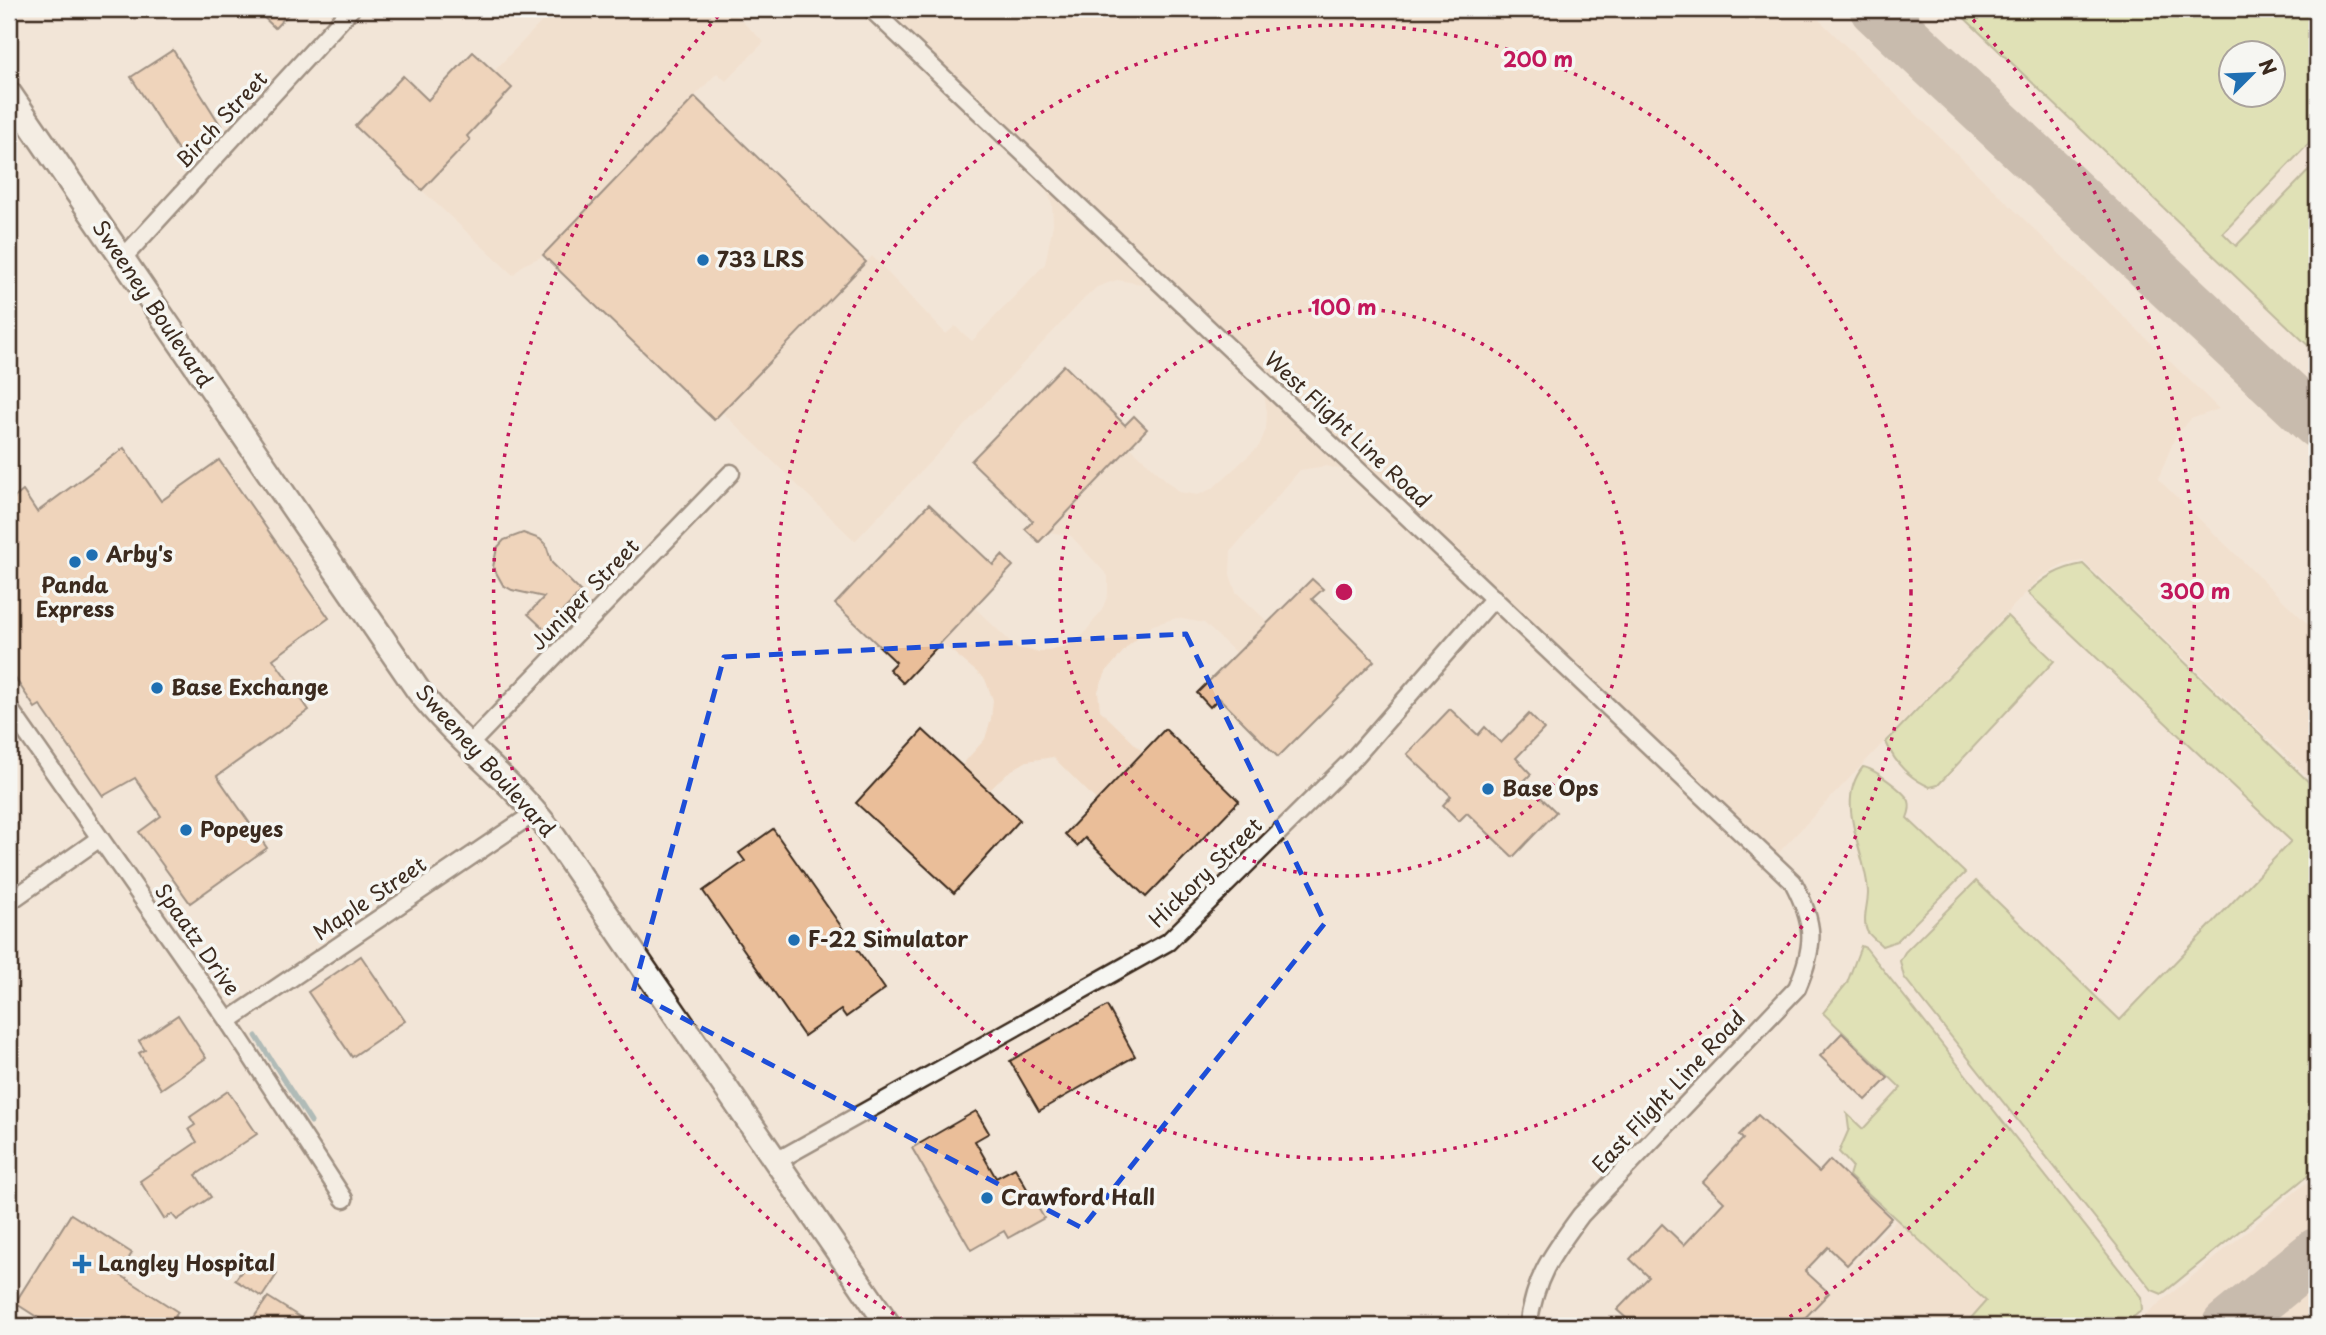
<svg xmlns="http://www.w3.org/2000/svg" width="2326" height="1335" font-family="'Playpen Sans',sans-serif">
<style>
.built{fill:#f0d9c4}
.green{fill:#c9db8f;stroke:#828256;stroke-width:2;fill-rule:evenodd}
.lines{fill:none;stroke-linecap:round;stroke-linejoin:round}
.stream{stroke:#618790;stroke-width:5}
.taxiway{stroke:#96887a;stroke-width:51}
.building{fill:#eabe99;stroke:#3b2a1e;stroke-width:2}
.street-casing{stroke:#3b2a1e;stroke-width:21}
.secondary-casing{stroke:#3b2a1e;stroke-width:28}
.street{stroke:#f6f6f2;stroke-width:16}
.secondary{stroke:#f6f6f2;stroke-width:23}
.marked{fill:none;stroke:#1d4ed8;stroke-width:5;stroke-dasharray:14 9;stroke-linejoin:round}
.ring{fill:none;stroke:#c2185b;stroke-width:3.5;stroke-dasharray:3.5 7}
.poi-dot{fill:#1f6fb2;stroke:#f6f6f2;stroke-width:2.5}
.labels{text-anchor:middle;stroke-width:7;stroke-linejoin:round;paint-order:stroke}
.street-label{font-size:21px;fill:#3b2a1e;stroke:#f6f6f2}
.poi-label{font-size:21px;font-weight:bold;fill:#3b2a1e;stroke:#f6f6f2;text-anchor:start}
.centre{fill:#c2185b;stroke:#f6f6f2;stroke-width:3.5}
.ring-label{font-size:21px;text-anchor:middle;font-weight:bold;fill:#c2185b;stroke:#f6f6f2;stroke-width:7;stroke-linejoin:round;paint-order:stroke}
</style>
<rect width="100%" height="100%" fill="#f2e5d7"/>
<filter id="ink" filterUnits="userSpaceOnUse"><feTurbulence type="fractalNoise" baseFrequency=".0143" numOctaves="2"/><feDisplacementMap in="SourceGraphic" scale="14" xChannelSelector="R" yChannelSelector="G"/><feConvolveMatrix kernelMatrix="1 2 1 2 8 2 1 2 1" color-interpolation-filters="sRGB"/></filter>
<g filter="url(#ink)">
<g class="built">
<polygon points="554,9 729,9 764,42 726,81 717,73 541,257 523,265 513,275 399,169"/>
<polygon points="857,9 1808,9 2219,409 2191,419 2176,435 2158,479 2317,633 2317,785 2083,561 2065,564 2041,577 1763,869 1342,470 1326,466 1300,470 1231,551 1230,574 1236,592 1268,622 1237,654 1204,623 1177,618 1153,625 1127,647 1106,672 1098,691 1100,710 1143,752 1097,801 1053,757 1027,761 1007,773 989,791 961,766 985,739 991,719 993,700 985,679 941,642 974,607 1017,648 1039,652 1066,646 1083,635 1102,610 1108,594 1108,576 1071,536 1049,532 1130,447 1179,492 1198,495 1213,488 1259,446 1266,429 1267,412 1264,395 1153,286 1117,280 1097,287 1084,299 855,541 722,412 872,256 946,334 955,326 972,341 1045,264 1053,224 1052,204 1046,189"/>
<polygon points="2317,1174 2317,1326 2131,1326 2156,1306"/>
<polygon points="1897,1219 1985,1301 1962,1326 1795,1326"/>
</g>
<g class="green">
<path d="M1955 9H2317V135L2223 233 2236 246 2317 162V354ZM2232 52H2274V94H2232Z"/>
<path d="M2083 564 2317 790V1168L2162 1294 2152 1290 1904 977 1900 961 1905 952 1976 881 2120 1020 2291 841 2028 593C2044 577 2060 568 2083 564Z"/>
<path d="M2007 616 2054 661 1938 785 1930 787C1909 778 1895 764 1886 742Z"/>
<path d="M1863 767C1873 768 1904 791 1909 801 1911 807 1909 813 1907 818L1965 873 1897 941 1882 946C1877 941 1870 936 1867 931 1862 920 1868 904 1868 893 1867 853 1833 804 1863 767Z"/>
<polygon points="1861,946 1866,948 2141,1297 2142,1310 2122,1326 1964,1326 1986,1301 1849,1176 1852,1166 1839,1152 1849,1129 1847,1114 1863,1129 1901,1088 1823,1013 1847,983"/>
</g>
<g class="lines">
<polyline class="stream" points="256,1036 311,1122"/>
<g class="taxiway">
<polyline points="1875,9 2317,423"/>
<polyline points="2227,1326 2317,1253"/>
</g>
</g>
<g class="building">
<polygon points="255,9 293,9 275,28"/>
<polygon points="173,50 221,126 180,153 131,77"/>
<polygon points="473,52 512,88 467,136 470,140 422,190 355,126 403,76 428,100"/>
<polygon points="695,97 866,262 714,420 543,255"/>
<polygon points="1064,365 1125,425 1134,416 1147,429 1039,542 1025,529 1033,521 971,461"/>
<polygon points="124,448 161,501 219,460 329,618 273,659 309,710 217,776 267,848 190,903 139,832 161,816 135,778 103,796 40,705 35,708 9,669 9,502 23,491 37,512"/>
<polygon points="929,504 993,565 1002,555 1013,566 903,683 889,669 896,662 835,604"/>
<polygon points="523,533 540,539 546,545 552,563 581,592 545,630 528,614 544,597 512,590 503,585 493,567 497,548 504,540"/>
<polygon points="1312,579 1323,589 1312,599 1374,661 1278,757 1219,698 1210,707 1197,693"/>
<polygon points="1450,709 1478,735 1485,727 1501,743 1529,714 1544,729 1516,758 1531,774 1524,781 1556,812 1513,857 1467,813 1459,821 1443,805 1451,796 1407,754"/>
<polygon points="1165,729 1239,801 1146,897 1085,838 1077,846 1065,834"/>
<polygon points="923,730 1020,820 954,893 856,803"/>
<polygon points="773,829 885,989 846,1017 841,1010 804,1036 703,891 745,861 739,853"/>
<polygon points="361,956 405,1021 352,1057 308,992"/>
<polygon points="1107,1006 1135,1056 1039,1111 1010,1061"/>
<polygon points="178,1015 206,1058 161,1089 139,1053 145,1050 139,1041"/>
<polygon points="1842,1033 1888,1078 1866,1100 1820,1056"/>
<polygon points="228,1091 257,1134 196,1175 211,1197 177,1220 172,1214 164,1219 140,1181 197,1142 189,1129 195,1125 190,1117"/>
<polygon points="976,1111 989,1133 975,1141 996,1178 1015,1168 1044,1218 1008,1238 1004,1231 971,1250 912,1148"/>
<polygon points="1758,1115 1819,1172 1830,1160 1891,1218 1847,1265 1828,1247 1805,1271 1829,1293 1797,1326 1759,1326 1751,1319 1745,1326 1635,1326 1617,1310 1649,1277 1630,1259 1662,1224 1684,1245 1724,1202 1703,1182 1743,1139 1739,1135"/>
<polygon points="71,1214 132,1253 119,1274 178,1312 169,1326 51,1326 15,1303"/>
<polygon points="251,1259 277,1274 262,1297 235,1280"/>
<polygon points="268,1297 314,1326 248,1326"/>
</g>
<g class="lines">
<defs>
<g id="street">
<path d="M871 9 1793 882C1815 924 1816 944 1797 988L1581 1215C1551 1256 1536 1275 1528 1326"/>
<polyline points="122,259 351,9"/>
<polyline points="9,708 228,1021 344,1199"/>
<polyline points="469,745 731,473"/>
<polyline points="9,902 100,838"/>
<polyline points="228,1021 536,812"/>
<polyline points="775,1162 1168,942 1354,758 1494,598"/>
</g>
<path id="secondary" d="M9 93 418 690C456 740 508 777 547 827L889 1326"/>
</defs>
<use href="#street" class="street-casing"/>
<use href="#secondary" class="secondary-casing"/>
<use href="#street" class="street"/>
<use href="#secondary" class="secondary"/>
</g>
</g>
<path d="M0 0H2326V1335H0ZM1186 634 1325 923 1082 1228 633 992 724 657Z" fill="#f2e5d7" fill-opacity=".55" fill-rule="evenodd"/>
<path class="marked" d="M1186 634 1325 923 1082 1228 633 992 724 657Z"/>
<g class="ring">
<circle cx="1344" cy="592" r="284"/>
<circle cx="1344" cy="592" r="567"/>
<path d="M912 1325A851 851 0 0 1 722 12M1966 12A851 851 0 0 1 1776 1325"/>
</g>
<g class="poi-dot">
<circle cx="703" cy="260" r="7"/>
<circle cx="92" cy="555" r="7"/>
<circle cx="75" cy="562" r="7"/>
<circle cx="157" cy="688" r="7"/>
<circle cx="1488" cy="789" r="7"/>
<circle cx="186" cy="830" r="7"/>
<circle cx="794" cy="940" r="7"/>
<circle cx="987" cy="1198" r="7"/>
<path d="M78.5 1253.5h7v7h7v7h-7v7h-7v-7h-7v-7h7z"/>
</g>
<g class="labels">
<g class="street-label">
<text transform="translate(222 120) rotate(-47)" y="7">Birch Street</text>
<text transform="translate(152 304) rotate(56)" y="7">Sweeney Boulevard</text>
<text transform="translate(1347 430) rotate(43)" y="7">West Flight Line Road</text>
<text transform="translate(585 595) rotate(-46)" y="7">Juniper Street</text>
<text transform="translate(485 761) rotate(48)" y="7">Sweeney Boulevard</text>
<text transform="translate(1206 873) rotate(-44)" y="7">Hickory Street</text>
<text transform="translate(370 899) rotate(-34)" y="7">Maple Street</text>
<text transform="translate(197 940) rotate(55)" y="7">Spaatz Drive</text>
<text transform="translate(1669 1092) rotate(-47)" y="7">East Flight Line Road</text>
</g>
<g class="poi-label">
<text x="717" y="267">733 LRS</text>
<text x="106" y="562">Arby's</text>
<text x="75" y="593" text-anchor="middle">Panda<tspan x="75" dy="24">Express</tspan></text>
<text x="171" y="695">Base Exchange</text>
<text x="1502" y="796">Base Ops</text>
<text x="200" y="837">Popeyes</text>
<text x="808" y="947">F-22 Simulator</text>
<text x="1001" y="1205">Crawford Hall</text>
<text x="98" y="1271">Langley Hospital</text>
</g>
</g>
<circle cx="1344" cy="592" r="10" class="centre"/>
<g class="ring-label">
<text x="1538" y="67">200 m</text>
<text x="1344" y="315">100 m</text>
<text x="2195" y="599">300 m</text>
</g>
<rect width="2326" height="1335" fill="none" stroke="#f6f6f2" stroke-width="35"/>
<rect x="18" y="18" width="2291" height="1300" fill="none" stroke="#3b2a1e" stroke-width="2.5" filter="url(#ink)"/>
<g transform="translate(2252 74) rotate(66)"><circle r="33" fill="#f6f6f2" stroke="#aba49d" stroke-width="2"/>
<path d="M0-5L12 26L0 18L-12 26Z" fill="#1f6fb2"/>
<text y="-10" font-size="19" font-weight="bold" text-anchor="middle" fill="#3b2a1e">N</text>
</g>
</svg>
